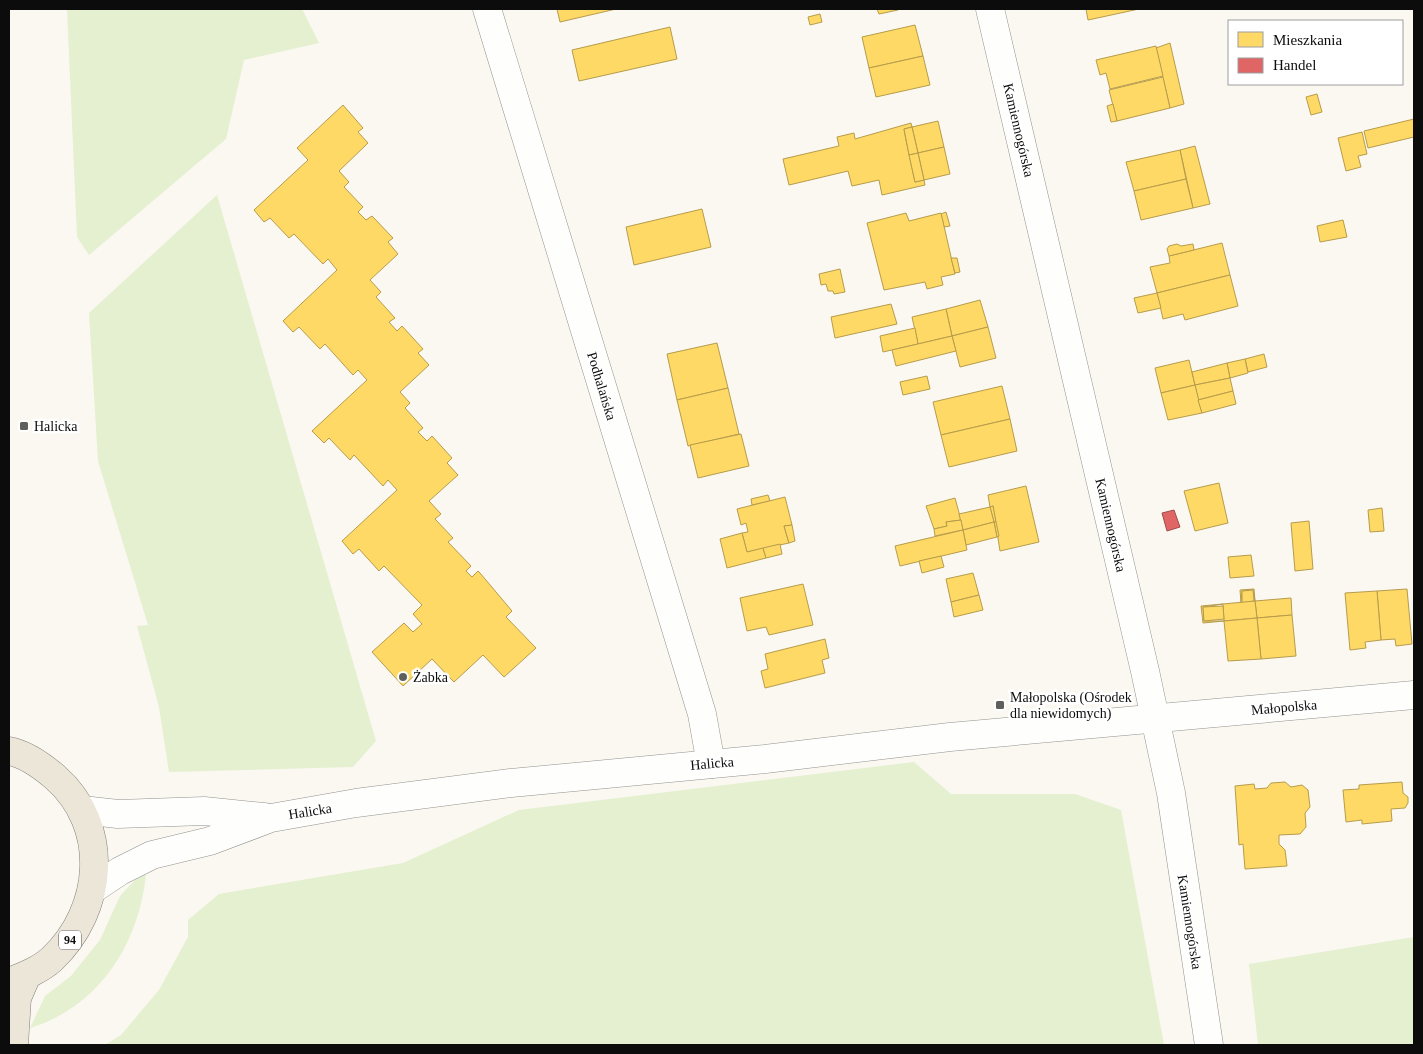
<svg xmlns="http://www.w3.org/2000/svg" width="1423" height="1054" font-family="Georgia,serif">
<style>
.green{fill:#e4f0d0}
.homes{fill:#ffd966;stroke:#b69c4b}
.shops{fill:#e06666;stroke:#a04b4b}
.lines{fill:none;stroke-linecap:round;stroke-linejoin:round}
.minor-casing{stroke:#93928f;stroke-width:29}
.major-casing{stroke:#80807c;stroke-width:29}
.minor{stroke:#fefefd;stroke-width:28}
.major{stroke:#ece6d8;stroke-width:28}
.poi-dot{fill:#5f5f5c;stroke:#fff;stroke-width:2}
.labels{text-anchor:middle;stroke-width:5;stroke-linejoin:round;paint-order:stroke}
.shield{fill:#fff;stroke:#555;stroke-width:1}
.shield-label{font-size:12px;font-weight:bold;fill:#0c0c0c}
.street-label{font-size:14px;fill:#0c0c0c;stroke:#fff}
.poi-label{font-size:14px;fill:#0c0c0c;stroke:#fff;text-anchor:start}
</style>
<rect width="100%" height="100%" fill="#faf8f0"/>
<g class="green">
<polygon points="67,9 302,9 319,43 244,60 226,139 89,255 77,237"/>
<polygon points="217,195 376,741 353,767 169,772 159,707 137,626 148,625 98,461 89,313"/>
<polygon points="914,762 951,794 1075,794 1121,810 1164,1045 105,1045 121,1035 159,990 188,937 188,920 219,894 403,863 519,810"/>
<path d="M146 874C139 944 99 1007 30 1028L45 996 71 976 100 940 120 896 136 879Z"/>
<polygon points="1414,937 1414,1045 1258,1045 1249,964"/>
</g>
<g class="homes">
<polygon points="557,9 616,9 560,22"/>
<polygon points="877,9 898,9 898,10 879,14"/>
<polygon points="1086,9 1139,9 1088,20"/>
<polygon points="820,14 822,22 810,25 808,17"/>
<polygon points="915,25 923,56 869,68 862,37"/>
<polygon points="670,27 677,59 579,81 572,50"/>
<polygon points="1170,43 1184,104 1170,108 1156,48"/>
<polygon points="1156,46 1163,76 1110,89 1106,73 1100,75 1096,60"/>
<polygon points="923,56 930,85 876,97 869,68"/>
<polygon points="1163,77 1170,108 1117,121 1109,90"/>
<polygon points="1317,94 1322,112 1311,115 1306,97"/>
<polygon points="1113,104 1117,121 1111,122 1107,106"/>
<polygon points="343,105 363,128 358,132 368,143 339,171 349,182 344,187 363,207 358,212 366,220 372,216 393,238 388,242 398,254 370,280 381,292 376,297 395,318 389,322 397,331 402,326 423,349 418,353 429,365 400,392 410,403 405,408 423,428 418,432 427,441 432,436 452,458 447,463 458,475 429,501 441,514 435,519 453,538 448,542 471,566 466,571 472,577 478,571 480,573 512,611 506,617 536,648 504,677 483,655 454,682 432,659 403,686 372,652 404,623 413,632 422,624 413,614 422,605 384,566 379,571 359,549 353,554 342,541 397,490 388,480 383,486 354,455 350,460 329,438 324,443 312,431 367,380 358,370 353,375 325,344 320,349 299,327 293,332 283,321 337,270 328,259 323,264 294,234 289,238 270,218 264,222 254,210 308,160 297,148"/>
<polygon points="1414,119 1414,137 1368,148 1364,131"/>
<polygon points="938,121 944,147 918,153 912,127"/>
<polygon points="911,123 912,127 904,129 906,140 915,182 924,180 925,185 882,195 879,180 852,186 848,171 789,185 783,159 839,146 837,137 854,133 855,139"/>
<polygon points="912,127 918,153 909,155 904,129"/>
<polygon points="1362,132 1367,154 1358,156 1361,167 1346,171 1338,138"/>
<polygon points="1195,146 1210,204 1193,208 1180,150"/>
<polygon points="944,147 950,174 924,180 918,153"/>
<polygon points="1180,150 1186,179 1134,191 1126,162"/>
<polygon points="918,153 924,180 915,182 909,155"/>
<polygon points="1186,179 1193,208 1141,220 1134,191"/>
<polygon points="702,209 711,247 634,265 626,227"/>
<polygon points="946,212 950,226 944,227 941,214"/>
<polygon points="906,213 909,221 941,213 955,274 941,277 943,285 927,289 925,282 884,290 867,223"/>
<polygon points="1343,220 1347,237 1320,242 1317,226"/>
<polygon points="1222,243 1230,275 1157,293 1150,267 1170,263 1169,256"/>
<polygon points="1177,244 1181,246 1193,244 1194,250 1169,256 1167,249 1169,246"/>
<polygon points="951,258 957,258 960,272 955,273"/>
<polygon points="840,269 845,292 834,294 833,291 828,291 826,284 821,285 819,274"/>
<polygon points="1230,275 1238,306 1185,320 1183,314 1163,319 1157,293"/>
<polygon points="1157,293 1161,308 1138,313 1134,298"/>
<polygon points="980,300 988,327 952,336 946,309"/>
<polygon points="891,304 897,324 835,338 831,317"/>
<polygon points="946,309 952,336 918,344 912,317"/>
<polygon points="988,327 996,358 960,367 952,336"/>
<polygon points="915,328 918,344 883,352 880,336"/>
<polygon points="952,336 956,351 896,366 892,350"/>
<polygon points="717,343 728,388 677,400 667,354"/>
<polygon points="1264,354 1267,367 1248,372 1245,359"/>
<polygon points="1245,359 1248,373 1230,378 1227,363"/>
<polygon points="1189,360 1195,385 1161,393 1155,368"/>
<polygon points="1227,363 1230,378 1195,385 1192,372"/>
<polygon points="927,376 930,389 903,395 900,382"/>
<polygon points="1230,378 1233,391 1198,400 1195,385"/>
<polygon points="1195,385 1202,413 1168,420 1161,393"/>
<polygon points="1002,386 1010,419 941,435 933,402"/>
<polygon points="728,388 739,434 688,446 677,400"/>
<polygon points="1233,391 1236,404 1202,413 1198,400"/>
<polygon points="1010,419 1017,451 949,467 941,435"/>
<polygon points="741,434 749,466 698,478 690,445"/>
<polygon points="1219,483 1228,523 1195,531 1184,491"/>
<polygon points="1026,486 1039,542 1000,551 993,506 990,507 988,495"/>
<polygon points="768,495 770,501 752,505 751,499"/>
<polygon points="785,497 792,525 784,526 789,543 747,552 742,533 748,532 746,523 741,525 737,509"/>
<polygon points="955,498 961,520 946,522 947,526 934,529 926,506"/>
<polygon points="993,506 996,522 994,522 990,507"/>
<polygon points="990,507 994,522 963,530 959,514"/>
<polygon points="1382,508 1384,531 1370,532 1368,510"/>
<polygon points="961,520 963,530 935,536 934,529 947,526 946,522"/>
<polygon points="1309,521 1313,569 1295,571 1291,523"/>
<polygon points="994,522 996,522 999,536 997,537"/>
<polygon points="994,522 997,537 966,545 963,530"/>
<polygon points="792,525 795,541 789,543 784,526"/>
<polygon points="963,530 967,550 900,566 895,546"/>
<polygon points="742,533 747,552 763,548 766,558 727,568 720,539"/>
<polygon points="780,544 782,554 766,558 763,548"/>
<polygon points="1251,555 1254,576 1230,578 1228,557"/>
<polygon points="941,556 944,567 922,573 919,561"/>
<polygon points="973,573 979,595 951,602 946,579"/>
<polygon points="803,584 813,625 769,635 766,627 747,631 740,598"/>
<polygon points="1254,589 1255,601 1253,590 1242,591 1241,603 1240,590"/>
<polygon points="1407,589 1412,644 1396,646 1395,639 1381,640 1377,591"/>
<polygon points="1253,590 1254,601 1242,603 1242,591"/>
<polygon points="1377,591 1381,640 1365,642 1366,648 1350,650 1345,593"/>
<polygon points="979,595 983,610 954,617 951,602"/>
<polygon points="1291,598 1292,615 1257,618 1255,601"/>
<polygon points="1255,601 1257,618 1224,621 1223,604"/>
<polygon points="1223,604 1203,607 1204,621 1224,621 1203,623 1201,606"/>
<polygon points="1223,606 1224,619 1204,621 1203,607"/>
<polygon points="1292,615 1296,656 1261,659 1257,618"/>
<polygon points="1257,618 1261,659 1228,661 1224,621"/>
<polygon points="825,639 829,658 822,660 825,673 765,688 761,671 768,669 765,654"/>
<polygon points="1285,782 1291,787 1302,785 1308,790 1310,807 1305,813 1306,827 1300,834 1279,835 1279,844 1285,850 1287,866 1245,869 1243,844 1239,845 1235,786 1254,784 1255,789 1267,788 1271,783"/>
<polygon points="1402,782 1403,793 1408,797 1408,803 1405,808 1391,809 1392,821 1362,824 1362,820 1346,822 1343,790 1359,789 1359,785"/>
</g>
<polygon class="shops" points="1174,510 1180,527 1167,531 1162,513"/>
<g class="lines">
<defs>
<g id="minor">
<polyline points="487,9 702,714 711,764"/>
<polyline points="990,9 1145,671 1171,793 1209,1045"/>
<polyline points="82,810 118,814 204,811 264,817"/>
<polyline points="93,889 120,871 152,855 210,841 271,818 356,803 511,783 765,759 950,737 1414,695"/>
</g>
<g id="major">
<path d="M9 751C26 754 42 766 55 777 111 826 104 910 52 959 40 970 24 976 9 982"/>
<polyline points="14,1045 17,998 27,975"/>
</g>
</defs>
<use href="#minor" class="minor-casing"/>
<use href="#major" class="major-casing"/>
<use href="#minor" class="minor"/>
<use href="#major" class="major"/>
</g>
<g class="poi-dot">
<rect x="19" y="421" width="10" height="10" rx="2.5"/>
<circle cx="403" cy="677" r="5"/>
<rect x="995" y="700" width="10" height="10" rx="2.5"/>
</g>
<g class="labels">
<rect class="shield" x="59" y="930.5" width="22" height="19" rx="4"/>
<g class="shield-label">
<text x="70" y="944">94</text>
</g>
<g class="street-label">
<text transform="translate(1019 130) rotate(77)" y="5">Kamiennogórska</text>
<text transform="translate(602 386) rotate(73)" y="5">Podhalańska</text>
<text transform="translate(1111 525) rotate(77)" y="5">Kamiennogórska</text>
<text transform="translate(1284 707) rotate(-5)" y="5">Małopolska</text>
<text transform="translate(712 763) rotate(-5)" y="5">Halicka</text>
<text transform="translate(310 811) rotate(-9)" y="5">Halicka</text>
<text transform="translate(1190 922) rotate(81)" y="5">Kamiennogórska</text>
</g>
<g class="poi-label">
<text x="34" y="431">Halicka</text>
<text x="413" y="682">Żabka</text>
<text x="1010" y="702">Małopolska (Ośrodek<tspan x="1010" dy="16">dla niewidomych)</tspan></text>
</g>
</g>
<rect width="1423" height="1054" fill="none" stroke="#0c0c0c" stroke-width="20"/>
<rect x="1228" y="20" width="175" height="65" fill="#ffffff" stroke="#9e9e9e"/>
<rect x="1238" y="32" width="25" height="15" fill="#ffd966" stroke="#9e9e9e"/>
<text x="1273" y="45" font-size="15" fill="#0c0c0c">Mieszkania</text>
<rect x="1238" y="58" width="25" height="15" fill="#e06666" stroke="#9e9e9e"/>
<text x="1273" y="70" font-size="15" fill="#0c0c0c">Handel</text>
</svg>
